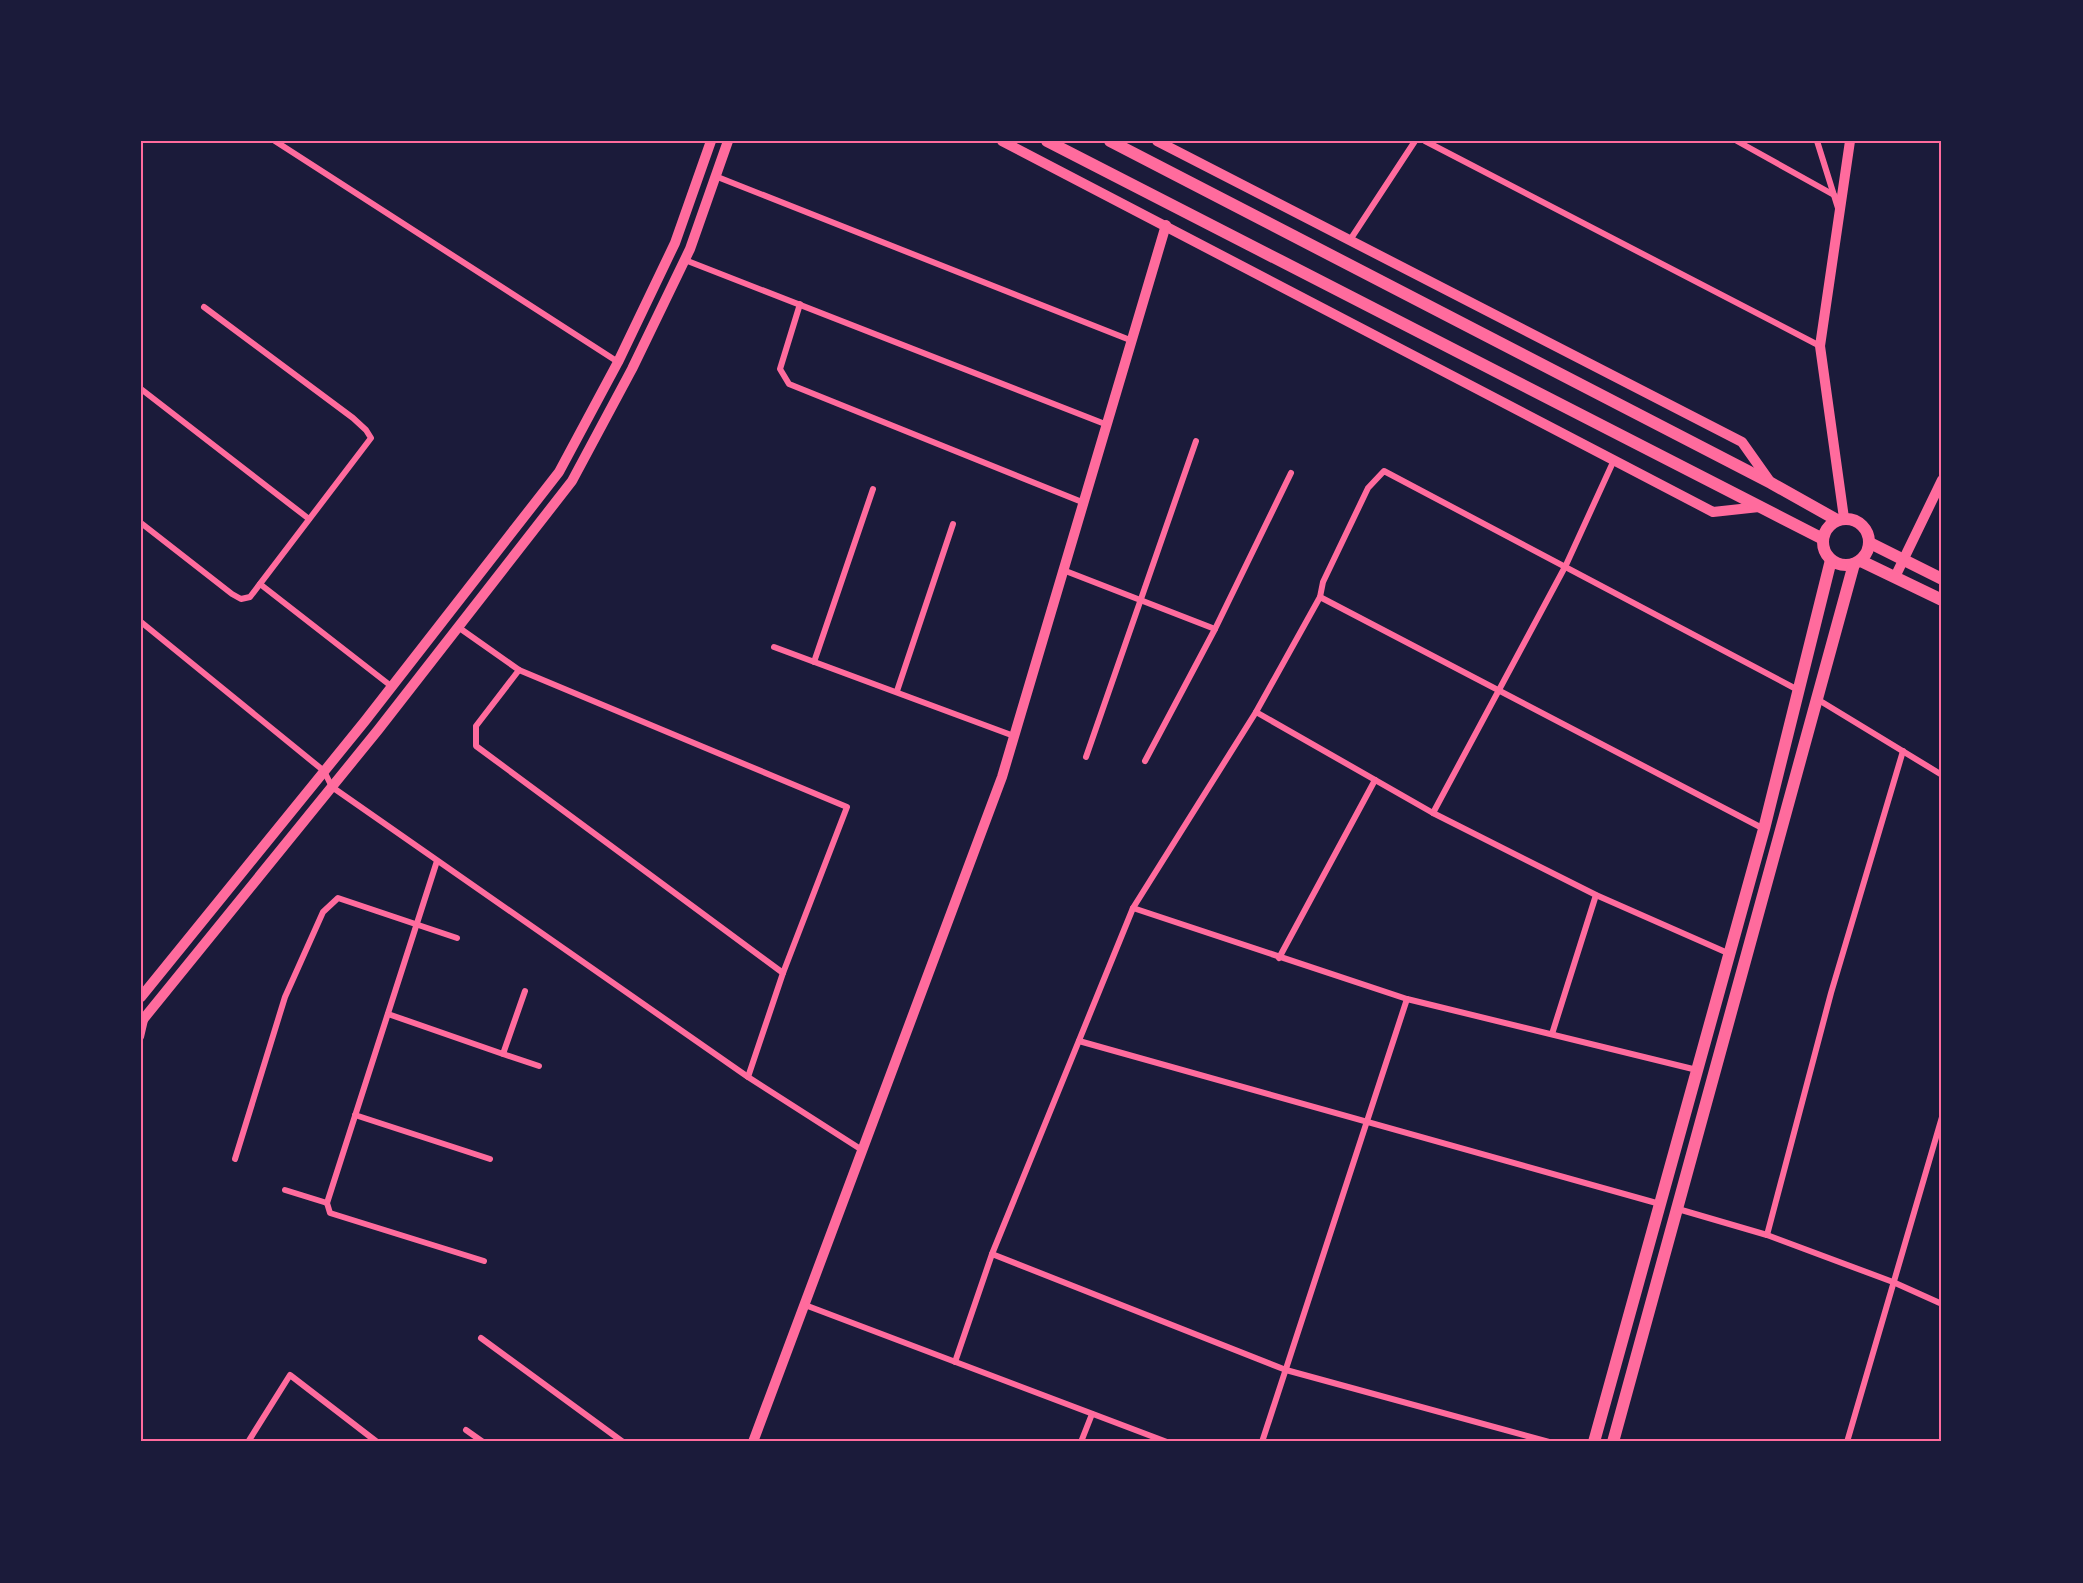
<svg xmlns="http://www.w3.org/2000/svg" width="2083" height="1583" font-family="'PT Sans Narrow',sans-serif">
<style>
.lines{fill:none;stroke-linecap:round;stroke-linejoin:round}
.minor{stroke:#ff6b9d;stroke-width:6}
.tertiary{stroke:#ff6b9d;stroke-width:10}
.secondary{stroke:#ff6b9d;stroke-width:12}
.neatline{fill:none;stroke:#ff6b9d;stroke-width:2}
</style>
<rect width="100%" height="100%" fill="#1b1b3a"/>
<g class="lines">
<g class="minor">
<polyline points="275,141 618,362"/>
<polyline points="1425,141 1820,346"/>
<polyline points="1737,141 1834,195"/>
<polyline points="1817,141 1838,208"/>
<polyline points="715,176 1130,340"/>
<polyline points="1350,240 1415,141"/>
<polyline points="685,260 1105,424"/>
<polyline points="800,304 780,369 789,384 1082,502"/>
<polyline points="141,389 309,519"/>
<polyline points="141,523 232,594 241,599 250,597 371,438 366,430 353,418 204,307"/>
<polyline points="1063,570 1215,629"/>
<polyline points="260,584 391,686"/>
<polyline points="1320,597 1323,582 1368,488 1384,471 1798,690"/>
<polyline points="141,622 324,771 332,787 748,1077 862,1150"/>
<polyline points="458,627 519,670 847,807 783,973 748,1077"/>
<polyline points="774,647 1014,736"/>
<polyline points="814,662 873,489"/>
<polyline points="519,670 476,726 476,746 783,973"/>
<polyline points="897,691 953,524"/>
<polyline points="1817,699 1942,775"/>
<polyline points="1256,712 1433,813 1596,895 1730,954"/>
<polyline points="1086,757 1196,441"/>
<polyline points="1145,761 1215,629 1291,473"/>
<polyline points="1433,813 1566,565 1614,460"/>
<polyline points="437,861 327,1203 330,1213 484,1261"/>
<polyline points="1133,908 1256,712 1320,597 1764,829"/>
<polyline points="1279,958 1375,780"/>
<polyline points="388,1014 503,1054 525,991"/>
<polyline points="1552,1034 1596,895"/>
<polyline points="141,1037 145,1020"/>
<polyline points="1079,1041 1660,1204"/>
<polyline points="503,1054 539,1066"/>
<polyline points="355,1115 490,1159"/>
<polyline points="235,1159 285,997 323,912 338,898 457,938"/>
<polyline points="285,1190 327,1203"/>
<polyline points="1678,1209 1767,1235 1893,1282 1942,1304"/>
<polyline points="1767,1235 1831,993 1903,751"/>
<polyline points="992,1254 1133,908 1407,999"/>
<polyline points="805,1305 1167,1442"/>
<polyline points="481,1338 623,1442"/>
<polyline points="955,1362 992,1254 1286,1370 1549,1442"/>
<polyline points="466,1430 483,1442"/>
<polyline points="248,1442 290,1375 377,1442"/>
<polyline points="1081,1442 1092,1414"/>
<polyline points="1262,1442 1407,999 1697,1070"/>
<polyline points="1847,1442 1942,1117"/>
</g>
<g class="tertiary">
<polyline points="1002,141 1713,512 1759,507"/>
<polyline points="1157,141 1742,442 1771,483"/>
<polyline points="1844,518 1820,346 1850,141"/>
<polyline points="1895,577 1942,480"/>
<polyline points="141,997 365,721 559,472 618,362 675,243 711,141"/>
<polyline points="141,1022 378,730 572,481 632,369 690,249 728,141"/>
<polyline points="753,1442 1002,777 1166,225"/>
</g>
<g class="secondary">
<polyline points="1047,141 1823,539"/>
<polyline points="1110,141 1771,483 1837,520"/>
<circle cx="1846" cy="542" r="23"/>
<polyline points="1870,543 1942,579"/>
<polyline points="1861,561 1942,600"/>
<polyline points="1594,1442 1764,829 1831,560"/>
<polyline points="1613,1442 1854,564"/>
</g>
</g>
<rect width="2083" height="1583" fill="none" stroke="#1b1b3a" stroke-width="285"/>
<rect x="142" y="142" width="1798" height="1298" class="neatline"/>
</svg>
